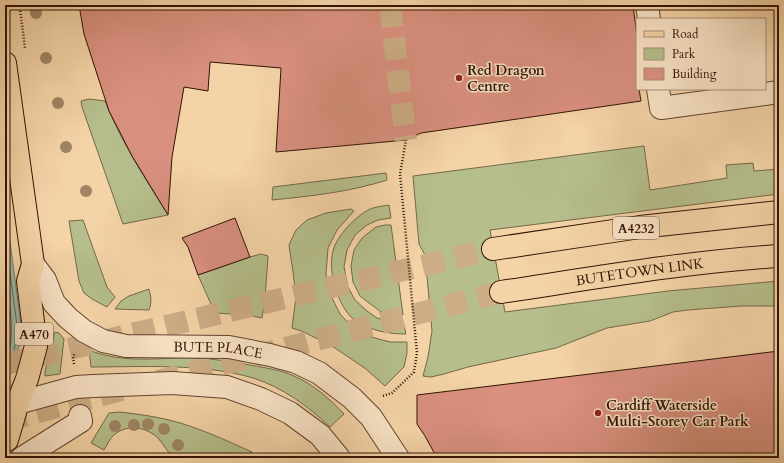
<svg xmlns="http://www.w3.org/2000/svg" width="784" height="463" font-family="Cardo,serif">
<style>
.green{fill:#b5be8c;stroke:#746848}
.water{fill:#9cb8a7;stroke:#727666}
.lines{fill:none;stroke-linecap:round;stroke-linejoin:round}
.shore{stroke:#676656;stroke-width:1}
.building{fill:#d9907f;stroke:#321305}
.minor-tunnel{stroke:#cdad86;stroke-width:22;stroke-dasharray:22 11;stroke-linecap:butt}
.major-tunnel{stroke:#cdad86;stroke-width:22;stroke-dasharray:22 11;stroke-linecap:butt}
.minor-casing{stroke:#62432d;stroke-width:24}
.major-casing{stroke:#321305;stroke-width:24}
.path{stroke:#321305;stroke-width:2.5;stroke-dasharray:1 2;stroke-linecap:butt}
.minor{stroke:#f8e2c5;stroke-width:22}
.major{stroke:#f4d3a6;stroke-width:22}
.tree{fill:#9f8564}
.poi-dot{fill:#8f2418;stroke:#f8e2c5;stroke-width:1.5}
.labels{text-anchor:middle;stroke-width:3;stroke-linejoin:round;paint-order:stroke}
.shield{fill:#f8e2c5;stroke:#6d513f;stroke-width:1}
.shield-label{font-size:13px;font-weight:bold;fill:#321305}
.poi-label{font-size:14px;font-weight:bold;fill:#321305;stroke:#f8e2c5;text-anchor:start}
.street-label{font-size:14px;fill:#321305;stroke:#f8e2c5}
</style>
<rect width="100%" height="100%" fill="#f4d3a6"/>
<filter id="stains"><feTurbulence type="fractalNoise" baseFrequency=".005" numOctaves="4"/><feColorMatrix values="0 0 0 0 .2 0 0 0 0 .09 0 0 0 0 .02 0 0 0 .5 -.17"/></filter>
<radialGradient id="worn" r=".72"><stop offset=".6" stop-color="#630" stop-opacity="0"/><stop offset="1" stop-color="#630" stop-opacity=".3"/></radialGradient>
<g class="green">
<path d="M89 99 105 101C121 142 145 178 168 215L123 224 82 107 81 101Z"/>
<polygon points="644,146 650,190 727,178 726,165 753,163 754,171 779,169 779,194 490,230 505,312 668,291 779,281 779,306 741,306 688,310 673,312 650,321 607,328 556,348 468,367 444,374 431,377 423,376 428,357 432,331 425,255 419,244 413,176"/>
<path d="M386 173 387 180C350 192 311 196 272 200L273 187Z"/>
<path d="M389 205 391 218 378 220 367 225 355 235 347 250 344 267 348 287 355 300 367 311 377 318 391 322H403L406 334C386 334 367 330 351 317 346 312 341 303 338 296 332 282 328 258 336 243 342 231 357 216 368 210 374 207 382 206 389 205Z"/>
<polygon points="351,209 354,211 337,230 328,248 326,274 329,292 340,314 353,328 371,337 390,342 407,342 407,353 404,367 385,386 366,369 335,348 304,332 292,328 296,297 293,272 289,245 296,230 307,220 326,213"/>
<polygon points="83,220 107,287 115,297 107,307 92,299 84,293 79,281 69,221"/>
<polygon points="385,225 391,225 403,315 381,312 360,296 353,282 351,266 354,250 362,238 376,227"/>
<polygon points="261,254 268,256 265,299 262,318 248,315 215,313 198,275 250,257"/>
<path d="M149 289C151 297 152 303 149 310L115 309 121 301 129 296Z"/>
<path d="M55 332 59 333 64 339 60 374 45 376C44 368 50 359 51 351 53 345 52 337 55 332Z"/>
<path d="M89 350C118 362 149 359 179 358 207 357 234 362 261 367 272 369 283 371 294 376 313 384 330 399 344 414L330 427C308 406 282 387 253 378 203 363 142 367 91 367Z"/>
<path d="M120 412C136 414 153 416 169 420 198 427 225 440 252 452L244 458H174C167 452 164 445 158 438 146 427 128 424 115 434 110 438 107 445 104 450L91 443 109 413Z"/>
</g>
<path class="water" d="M5 204 21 325C21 344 18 353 10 369L5 367Z"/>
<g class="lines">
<g class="shore">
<path d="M5 236 17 325C17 339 15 351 9 363H5"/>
<path d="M5 275C8 295 18 342 5 358"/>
</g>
</g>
<g class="building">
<polygon points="79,5 633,5 637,37 637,89 639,89 641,101 421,133 406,140 276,152 281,68 210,62 208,91 184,87 172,157 168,215 132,156 109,111 84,34"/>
<polygon points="235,218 250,257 198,275 188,247 182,238"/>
<polygon points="779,351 779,458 437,458 425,436 417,424 417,395"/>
</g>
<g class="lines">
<polyline class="minor-tunnel" points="390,5 406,140"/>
<g class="major-tunnel">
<polyline points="5,364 493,249"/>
<polyline points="158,381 501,292"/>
<polyline points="5,422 19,417 125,389"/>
</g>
<defs>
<g id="minor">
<polyline points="647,5 649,19"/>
<polyline points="658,89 661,108 779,92"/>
<path id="s1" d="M33 264 45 280 54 303 68 318 84 331 103 341 126 346 229 347 270 355 296 362 319 373 352 398 371 417 398 458"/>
<polyline points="18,403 76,387 93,386 172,383 227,387 261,399 290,413 320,435 339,458"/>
<polyline points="22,458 81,421 80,416"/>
</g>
<g id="major">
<polyline points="5,63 33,264 28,281 36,346 27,379 19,399 7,440 5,441"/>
<polyline points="493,249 640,227 779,212"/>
<path id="s2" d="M501 292C594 278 686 262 779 256"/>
</g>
</defs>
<use href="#minor" class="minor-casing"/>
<use href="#major" class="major-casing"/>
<g class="path">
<polyline points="21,5 20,9 25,48"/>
<polyline points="74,364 73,357 75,353"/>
<polyline points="383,396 392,393 414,372 417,353 400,174 406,140"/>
</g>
<use href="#minor" class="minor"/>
<use href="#major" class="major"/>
</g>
<g class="tree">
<circle cx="36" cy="13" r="6"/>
<circle cx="46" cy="58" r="6"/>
<circle cx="58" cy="103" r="6"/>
<circle cx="66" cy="147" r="6"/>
<circle cx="86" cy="191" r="6"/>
<circle cx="148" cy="424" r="6"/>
<circle cx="134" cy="425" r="6"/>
<circle cx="115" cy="426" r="6"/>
<circle cx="164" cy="429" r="6"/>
<circle cx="178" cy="445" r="6"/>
</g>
<g class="poi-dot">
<circle cx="459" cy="78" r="4"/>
<circle cx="598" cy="413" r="4"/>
</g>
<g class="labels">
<g class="shield">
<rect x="613" y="217" width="46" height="22" rx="3"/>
<rect x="15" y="323" width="38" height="22" rx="3"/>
</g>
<g class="shield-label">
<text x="636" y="233">A4232</text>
<text x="34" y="339">A470</text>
</g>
<g class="poi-label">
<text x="467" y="75">Red Dragon<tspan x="467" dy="16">Centre</tspan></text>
<text x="606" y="410">Cardiff Waterside<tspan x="606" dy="16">Multi-Storey Car Park</tspan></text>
</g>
<g class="street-label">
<text dy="5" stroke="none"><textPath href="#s2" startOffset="140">BUTETOWN LINK</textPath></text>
<text dy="5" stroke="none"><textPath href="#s1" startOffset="223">BUTE PLACE</textPath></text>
</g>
</g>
<rect width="784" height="463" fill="none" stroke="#f4d3a6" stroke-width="20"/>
<rect x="6" y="6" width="772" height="451" fill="none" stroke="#321305" stroke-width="2"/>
<rect x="10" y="10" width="764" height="443" fill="none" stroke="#321305"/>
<rect x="636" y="18" width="130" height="72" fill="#f8e2c5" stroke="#a98f78"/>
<rect x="644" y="31" width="20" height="6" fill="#f4d3a6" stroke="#a98f78"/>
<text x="672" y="38" font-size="12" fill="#321305">Road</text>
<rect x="644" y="48" width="20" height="12" fill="#b5be8c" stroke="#a98f78"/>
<text x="672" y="58" font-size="12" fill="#321305">Park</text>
<rect x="644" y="68" width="20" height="12" fill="#d9907f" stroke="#a98f78"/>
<text x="672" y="78" font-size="12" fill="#321305">Building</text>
<rect width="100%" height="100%" filter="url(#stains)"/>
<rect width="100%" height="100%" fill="url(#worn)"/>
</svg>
